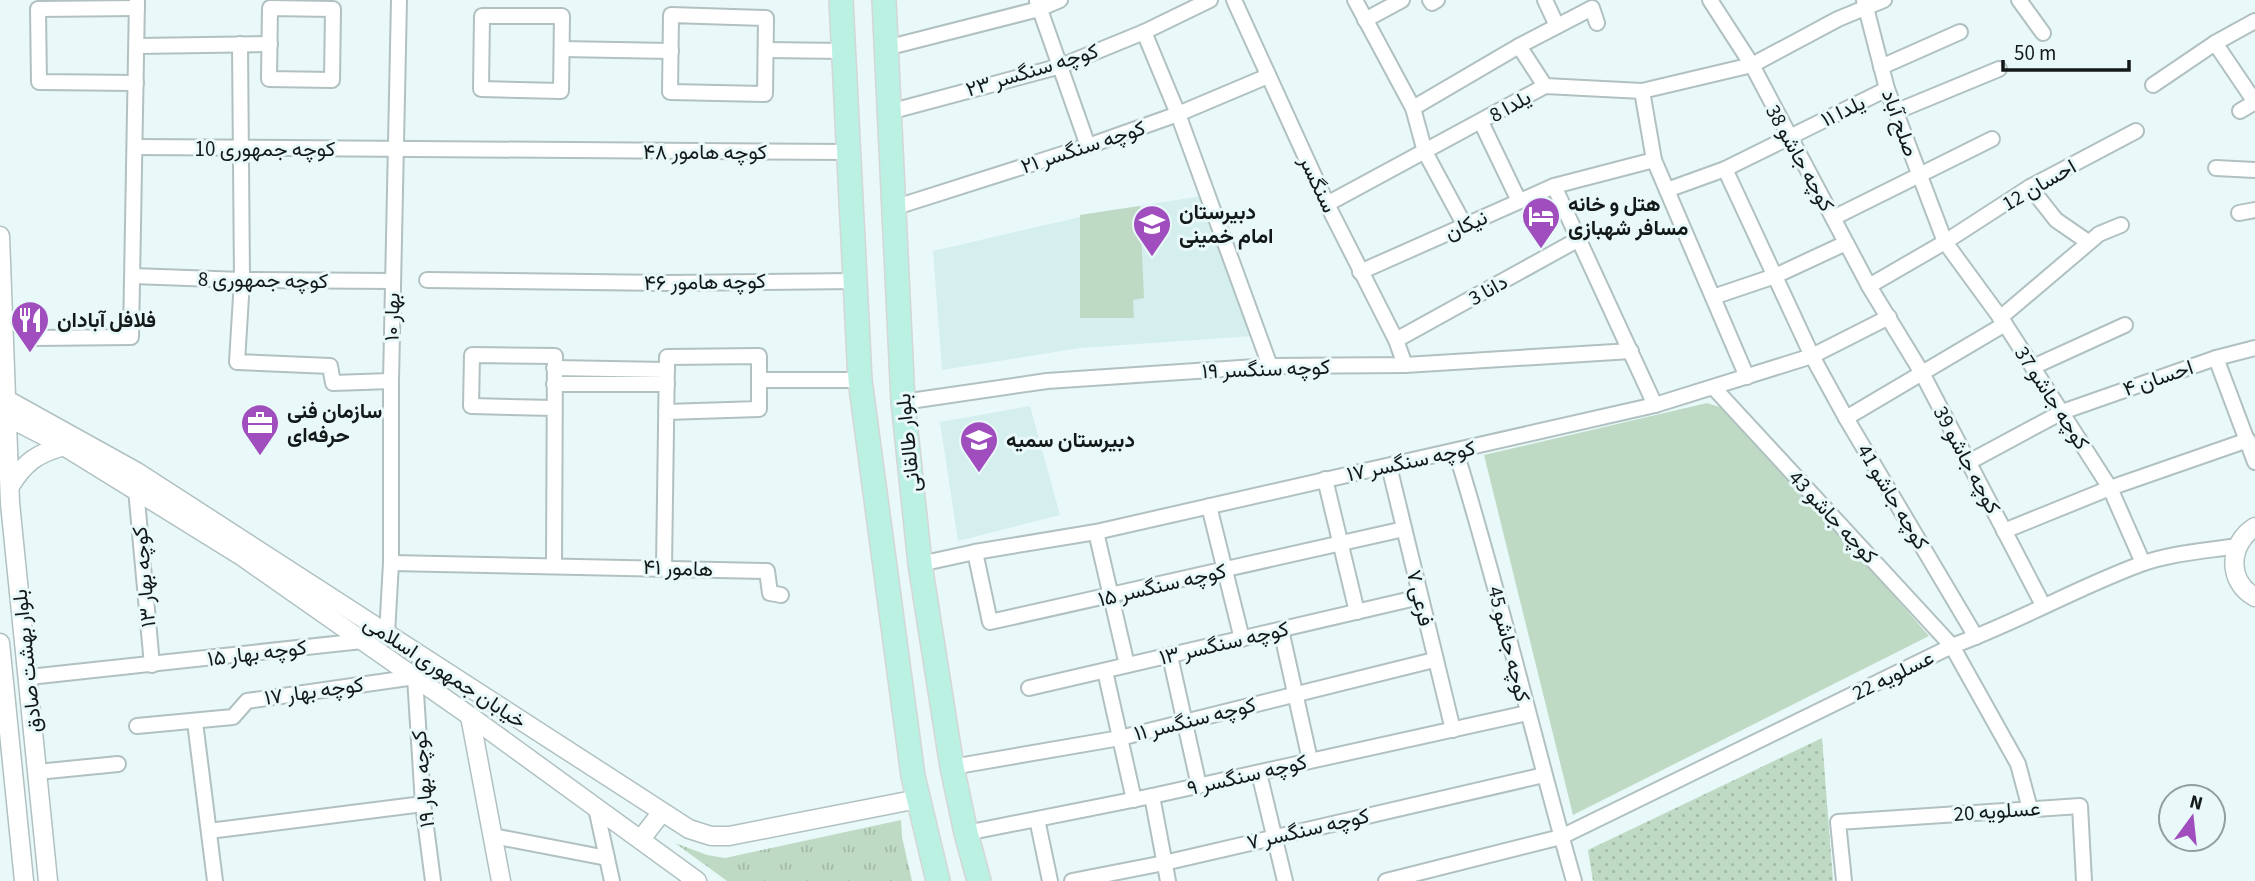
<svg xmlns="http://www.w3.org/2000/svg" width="2255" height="881" font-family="'Source Sans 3',Vazirmatn,sans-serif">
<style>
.built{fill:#d5efef}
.grass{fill:url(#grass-tufts)}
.park{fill:url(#park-dots)}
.pitch{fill:#bedac4}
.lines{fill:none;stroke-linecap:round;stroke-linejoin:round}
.minor-casing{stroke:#b1c1c1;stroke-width:18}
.tertiary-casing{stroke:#b1c1c1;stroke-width:21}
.primary-casing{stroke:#d5d6d6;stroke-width:26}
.minor{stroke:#fff;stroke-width:14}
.tertiary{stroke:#fff;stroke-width:18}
.primary{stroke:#bbf1e2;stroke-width:23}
.labels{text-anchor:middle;stroke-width:6;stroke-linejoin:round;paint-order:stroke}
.street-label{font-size:21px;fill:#131919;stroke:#e9f9f9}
.poi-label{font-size:21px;font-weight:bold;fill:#131919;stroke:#e9f9f9;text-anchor:start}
</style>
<defs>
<pattern id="grass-tufts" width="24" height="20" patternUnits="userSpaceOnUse" patternTransform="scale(1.75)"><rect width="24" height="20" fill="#bedac4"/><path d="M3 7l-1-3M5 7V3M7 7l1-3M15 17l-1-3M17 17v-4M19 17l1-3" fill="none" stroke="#a2baa8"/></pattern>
<pattern id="park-dots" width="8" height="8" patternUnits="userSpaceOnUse" patternTransform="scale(1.75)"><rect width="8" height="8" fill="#bedac4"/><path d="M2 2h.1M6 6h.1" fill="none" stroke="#a2baa8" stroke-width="1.8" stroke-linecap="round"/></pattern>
</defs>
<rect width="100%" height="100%" fill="#e9f9f9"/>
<g class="built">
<polygon points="1202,196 1253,336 1080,348 942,370 933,251 1080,217 1080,215"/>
<polygon points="1030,406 1060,515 958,541 940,422"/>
</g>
<polygon class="grass" points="901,820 902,837 912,881 727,881 675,843 707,855 725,858"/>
<polygon class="park" points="1822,738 1833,881 1593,881 1588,850"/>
<g class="pitch">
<polygon points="1140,206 1144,298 1133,300 1134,318 1080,318 1080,215"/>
<polygon points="1707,403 1732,411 1929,636 1573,815 1484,455"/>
</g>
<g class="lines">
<defs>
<g id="minor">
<polyline points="1234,0 1327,204 1396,340 1405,365"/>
<polyline points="1355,0 1413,108 1425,152 1465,226"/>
<polyline points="1430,0 1432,3 1437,0"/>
<polyline points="1545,0 1557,26"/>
<polyline points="1710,0 1752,65 1869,286 1922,373 2043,605"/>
<polyline points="1864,0 1887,89 1945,242 2005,324 2110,488 2143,563"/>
<polyline points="2019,0 2043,33"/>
<polyline points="1037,1 1088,146"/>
<polygon points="270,8 333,9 332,80 269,79"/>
<polygon points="671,15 766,18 765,94 670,92"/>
<polygon points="482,16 562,16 561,91 481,89"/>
<polyline points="1365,20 1402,0"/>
<polyline points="1144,32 1178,114 1270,366"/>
<polyline points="2215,43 2255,102 2240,111"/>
<polyline points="240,44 242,280 237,362 330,366 333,383 391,381"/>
<polyline points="137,46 270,44"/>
<polyline points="1519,46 1545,86"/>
<polyline points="886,48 1039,9 1060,0"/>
<polyline points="562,49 671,51"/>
<polyline points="766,50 844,51"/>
<polyline points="1881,67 1960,32"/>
<polyline points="136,83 39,82 38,9 137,8"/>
<polyline points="2153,85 2215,43 2255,21"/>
<polyline points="1642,91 1654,160 1747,377"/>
<polyline points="1413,108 1519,46 1592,8 1597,23"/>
<polyline points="889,112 1061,66 1144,32 1210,0"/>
<polyline points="1895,112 1999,69"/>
<polyline points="1481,122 1519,201"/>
<polyline points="135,147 849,152"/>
<polyline points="2216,168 2255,170"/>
<polyline points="1725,169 1887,89"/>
<polyline points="1554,186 1655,405"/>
<polyline points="2030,187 2056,220 2088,242"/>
<polyline points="1667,190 1725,169 1812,356 1846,418 1976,637"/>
<polyline points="1327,204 1545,86 1642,91 1752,65 1838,19 1884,0"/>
<polyline points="893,208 1088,146 1178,114 1268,76"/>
<polyline points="2239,213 2255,210"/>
<polyline points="1833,218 1992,139"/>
<polyline points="1360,272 1554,186 1654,160"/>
<polyline points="133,276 242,280 392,281"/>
<polyline points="427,280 668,283 855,281"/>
<polyline points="1869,286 1945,242 2030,187 2136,131"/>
<polyline points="1713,297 1775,276 1846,243"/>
<polyline points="2000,318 2099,234 2121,225"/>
<polyline points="34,338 131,337 137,0"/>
<polyline points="1396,340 1579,239"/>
<polyline points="2216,358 2255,462"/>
<polyline points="2033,367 2125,325"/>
<polyline points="554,368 667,370"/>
<polyline points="759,380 860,380"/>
<polyline points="554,384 667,384"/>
<polyline points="1714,388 1952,646 2018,764 2030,809"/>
<polyline points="903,402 1047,381 1270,366 1405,365 1631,351"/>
<polyline points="554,408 471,406 472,355 555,356 554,565"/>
<polyline points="1846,418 2005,324"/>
<path d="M1456 452C1500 593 1533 738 1574 881"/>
<polyline points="1969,462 2062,412 2216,358 2255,348"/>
<polyline points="1389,466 1453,730"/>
<polyline points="1325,479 1357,612"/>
<polyline points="136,489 152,665"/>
<polyline points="1209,506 1242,639"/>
<polyline points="2004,531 2110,488 2248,440"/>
<polyline points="1096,532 1127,665"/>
<polyline points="975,552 990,622 1404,529"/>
<polyline points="391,563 767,571 770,593 781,595"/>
<polyline points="920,564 975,552 1096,532 1655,405 1812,356 1889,317"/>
<path d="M664 567C665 497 666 427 667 357L759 356V409L666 412"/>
<polyline points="1281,630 1310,760"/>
<polyline points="387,634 391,563 391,381 399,0"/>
<polyline points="1170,656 1199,786"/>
<polyline points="1105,671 1134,800"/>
<polyline points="29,677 362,641"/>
<polyline points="1029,688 1420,597"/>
<polyline points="195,722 215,881"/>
<polyline points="137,726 233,717 247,701 415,677 423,804 433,881"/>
<polyline points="952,767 1120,738 1434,660"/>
<polyline points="37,772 118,764"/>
<polyline points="1259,773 1285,881"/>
<polyline points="1152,796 1168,881"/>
<polyline points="596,808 612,881"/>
<polyline points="1037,819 1050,881"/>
<polyline points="209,831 423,804"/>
<polyline points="966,833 1152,796 1527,713"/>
<polyline points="493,836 607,858"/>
<polyline points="1072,881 1164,863 1544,775"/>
<path d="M1386 881 1561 837 1952 646C2016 623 2076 588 2141 564 2171 553 2205 551 2237 546"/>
<polyline points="1844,881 1838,822 2080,806 2084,881"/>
</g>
<g id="tertiary">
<polyline points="0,236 10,503 48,881"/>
<polyline points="0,396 137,472 689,829 711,836 729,836 918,799"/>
<polyline points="0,413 64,446 240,555 470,716 697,881"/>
<path d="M10 486C25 462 36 454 64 446"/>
<path d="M2255 527C2229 543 2226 581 2255 597"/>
<polyline points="0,643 24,881"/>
<polyline points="470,716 501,881"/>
<polyline points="641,839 662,812"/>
</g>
<g id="primary">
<polyline points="841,0 860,380 913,776 938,881"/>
<polyline points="884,0 903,402 920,564 952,767 966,833 979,881"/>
</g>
</defs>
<use href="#minor" class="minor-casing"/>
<use href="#tertiary" class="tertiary-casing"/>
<use href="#primary" class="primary-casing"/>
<use href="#minor" class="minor"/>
<use href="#tertiary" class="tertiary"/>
<use href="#primary" class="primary"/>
</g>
<defs>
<symbol id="hotel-pin" viewBox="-11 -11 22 30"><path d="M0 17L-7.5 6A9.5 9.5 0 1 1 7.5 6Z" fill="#a04ebe" stroke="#e9f9f9"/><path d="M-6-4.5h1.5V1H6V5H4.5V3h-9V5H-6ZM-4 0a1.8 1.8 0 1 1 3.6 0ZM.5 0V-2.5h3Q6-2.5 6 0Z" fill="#fff"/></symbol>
<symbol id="school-pin" viewBox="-11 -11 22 30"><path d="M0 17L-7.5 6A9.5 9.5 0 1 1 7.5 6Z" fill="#a04ebe" stroke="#e9f9f9"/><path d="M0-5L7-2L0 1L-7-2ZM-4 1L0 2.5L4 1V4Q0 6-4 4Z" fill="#fff"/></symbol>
<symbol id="restaurant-pin" viewBox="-11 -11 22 30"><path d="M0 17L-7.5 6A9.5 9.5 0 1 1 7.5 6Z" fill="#a04ebe" stroke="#e9f9f9"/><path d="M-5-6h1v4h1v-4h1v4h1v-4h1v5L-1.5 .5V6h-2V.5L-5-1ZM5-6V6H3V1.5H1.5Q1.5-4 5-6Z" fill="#fff"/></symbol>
<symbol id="office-pin" viewBox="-11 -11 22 30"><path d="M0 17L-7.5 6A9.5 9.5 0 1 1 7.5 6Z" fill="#a04ebe" stroke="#e9f9f9"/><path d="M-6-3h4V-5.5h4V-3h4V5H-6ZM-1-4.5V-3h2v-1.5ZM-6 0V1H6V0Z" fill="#fff"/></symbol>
</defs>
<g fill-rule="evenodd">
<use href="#hotel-pin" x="1519" y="194" width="44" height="60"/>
<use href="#school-pin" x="1130" y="202" width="44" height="60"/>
<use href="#restaurant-pin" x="8" y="298" width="44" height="60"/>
<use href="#office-pin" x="238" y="401" width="44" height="60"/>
<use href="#school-pin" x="957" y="418" width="44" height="60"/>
</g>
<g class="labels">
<g class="street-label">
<text transform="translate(1032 70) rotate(-17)" y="7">کوچه سنگسر ۲۳</text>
<text transform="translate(1510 106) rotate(-29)" y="7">یلدا 8</text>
<text transform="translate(1843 111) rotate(-26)" y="7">یلدا ۱۱</text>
<text transform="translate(1900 123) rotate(70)" y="7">صلح آباد</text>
<text transform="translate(1083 147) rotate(-18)" y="7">کوچه سنگسر ۲۱</text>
<text x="265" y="156">کوچه جمهوری 10</text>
<text x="705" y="159">کوچه هامور ۴۸</text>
<text transform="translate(1800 158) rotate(61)" y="7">کوچه جاشو 38</text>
<text transform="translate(1318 184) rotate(65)" y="7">سنگسر</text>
<text transform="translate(2039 185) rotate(-30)" y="7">احسان 12</text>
<text transform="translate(1466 225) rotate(-24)" y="7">نیکان</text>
<text transform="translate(263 280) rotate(1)" y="7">کوچه جمهوری 8</text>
<text transform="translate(705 282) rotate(-1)" y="7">کوچه هامور ۴۶</text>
<text transform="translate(1488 290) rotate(-29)" y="7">دانا 3</text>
<text transform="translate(392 317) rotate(-89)" y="7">بهار ۱۰</text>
<text transform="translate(1266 369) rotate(-2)" y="7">کوچه سنگسر ۱۹</text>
<text transform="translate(2158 378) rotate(-19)" y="7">احسان ۴</text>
<text transform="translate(2052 398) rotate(57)" y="7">کوچه جاشو 37</text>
<text transform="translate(908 443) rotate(-96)" y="7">بلوار طالقانی</text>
<text transform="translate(1967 460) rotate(62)" y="7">کوچه جاشو 39</text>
<text transform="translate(1411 461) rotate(-12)" y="7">کوچه سنگسر ۱۷</text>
<text transform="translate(1893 497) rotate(59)" y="7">کوچه جاشو 41</text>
<text transform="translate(1833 517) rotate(47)" y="7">کوچه جاشو 43</text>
<text transform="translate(678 568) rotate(2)" y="7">هامور ۴۱</text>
<text transform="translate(144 577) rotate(-95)" y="7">کوچه بهار ۱۳</text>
<text transform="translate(1162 585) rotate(-13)" y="7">کوچه سنگسر ۱۵</text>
<text transform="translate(1420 598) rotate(77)" y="7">فرعی ۷</text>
<text transform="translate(1224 643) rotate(-13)" y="7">کوچه سنگسر ۱۳</text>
<text transform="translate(1509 644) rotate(76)" y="7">کوچه جاشو 45</text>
<text transform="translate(257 653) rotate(-7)" y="7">کوچه بهار ۱۵</text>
<text transform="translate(27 661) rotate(-96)" y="7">بلوار بهشت صادق</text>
<text transform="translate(445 672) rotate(33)" y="7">خیابان جمهوری اسلامی</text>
<text transform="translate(1893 675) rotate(-26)" y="7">عسلویه 22</text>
<text transform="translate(314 691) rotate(-8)" y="7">کوچه بهار ۱۷</text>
<text transform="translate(1195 719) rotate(-14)" y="7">کوچه سنگسر ۱۱</text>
<text transform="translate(1247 775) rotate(-13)" y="7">کوچه سنگسر ۹</text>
<text transform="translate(423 779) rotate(-95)" y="7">کوچه بهار ۱۹</text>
<text transform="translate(1997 811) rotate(-4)" y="7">عسلویه 20</text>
<text transform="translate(1308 829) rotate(-13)" y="7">کوچه سنگسر ۷</text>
</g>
<g class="poi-label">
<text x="1568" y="211">هتل و خانه<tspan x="1568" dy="24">مسافر شهبازی</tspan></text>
<text x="1179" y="219">دبیرستان<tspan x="1179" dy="24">امام خمینی</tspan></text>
<text x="57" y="327">فلافل آبادان</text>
<text x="287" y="418">سازمان فنی<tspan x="287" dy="24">حرفه‌ای</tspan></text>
<text x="1006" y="447">دبیرستان سمیه</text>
</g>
</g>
<g transform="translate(2192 818) rotate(15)"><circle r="33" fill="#e9f9f9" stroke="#939f9f" stroke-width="2"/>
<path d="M0-5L12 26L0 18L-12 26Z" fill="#a04ebe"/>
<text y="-10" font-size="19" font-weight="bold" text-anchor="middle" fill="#131919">N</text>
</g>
<path d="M2003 60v10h126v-10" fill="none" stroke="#131919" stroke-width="3.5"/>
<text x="2014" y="60" font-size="21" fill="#131919" stroke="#e9f9f9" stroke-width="5" paint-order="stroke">50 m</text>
</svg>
